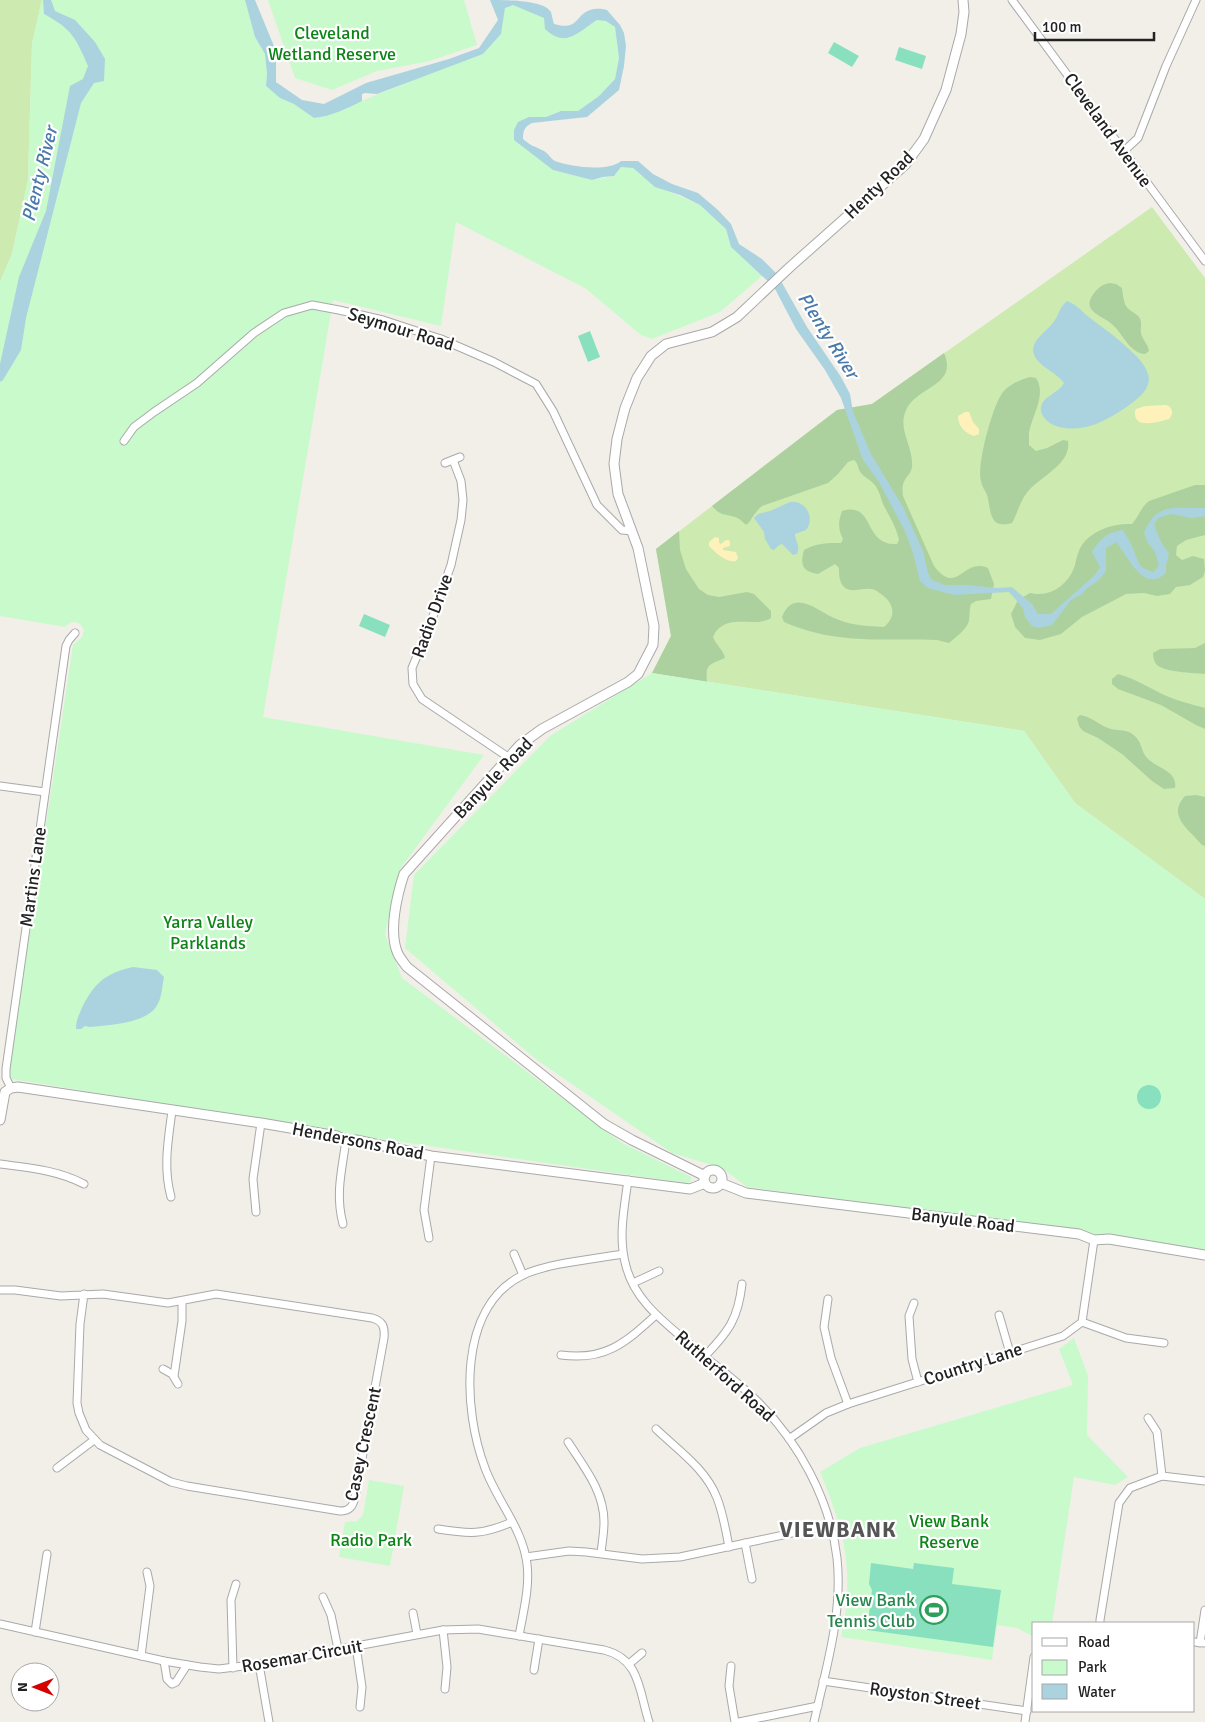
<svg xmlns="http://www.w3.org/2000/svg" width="1205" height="1722" font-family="Signika,sans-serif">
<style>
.grass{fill:#cdebb0}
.forest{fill:#add19e}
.sand{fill:#fff1ba}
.park{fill:#c8facc}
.pitch{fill:#88e0be}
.water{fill:#aad3df}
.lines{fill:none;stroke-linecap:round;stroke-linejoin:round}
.minor-casing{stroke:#a9a9a9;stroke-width:9}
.tertiary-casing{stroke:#a9a9a9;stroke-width:11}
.minor{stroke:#fff;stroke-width:7}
.tertiary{stroke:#fff;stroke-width:9}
.labels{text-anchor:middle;stroke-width:4.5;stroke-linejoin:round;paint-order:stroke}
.park-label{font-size:18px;fill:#0c8416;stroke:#fff}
.street-label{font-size:18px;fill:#222;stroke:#fff}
.leisure-label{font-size:18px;fill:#27864d;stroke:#fff;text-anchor:end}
.water-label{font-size:19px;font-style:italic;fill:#4a7aab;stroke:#fff}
.district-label{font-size:22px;font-weight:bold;letter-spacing:1px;fill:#555;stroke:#fff}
</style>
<rect width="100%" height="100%" fill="#f2efe9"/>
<g class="grass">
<polygon points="0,0 42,0 32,44 28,180 12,254 0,282"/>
<polygon points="1152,207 1205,278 1205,899 1075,803 1024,731 652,673 671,636 656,549 837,410 872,404"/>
</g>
<g class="forest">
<path d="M1110 283 1116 284 1122 288C1123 293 1123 299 1125 304 1127 310 1135 312 1139 317 1143 323 1140 327 1141 333 1142 339 1148 344 1149 351L1145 354C1130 353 1124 336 1114 326 1105 316 1079 312 1094 293 1099 287 1103 284 1110 283Z"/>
<path d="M944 353C958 385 919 386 907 408 897 427 911 443 912 461 914 478 900 474 903 496L934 566C958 597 962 557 988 568L994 584 991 599 976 601 971 604C969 610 970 615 969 621 966 630 956 637 949 643L937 640C882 638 836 645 784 622L782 617C793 588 817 610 834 618 839 620 847 623 853 624 863 626 874 626 884 627 897 616 894 603 881 594 878 592 875 589 871 589 862 587 852 594 844 587 839 582 839 574 839 568L835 564 818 574C802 571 800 565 804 550 816 543 827 543 841 543L843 539C838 529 838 522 842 511 876 501 862 546 897 544L899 540C896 526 889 516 883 504 880 496 879 489 873 483 869 479 864 477 861 473 857 468 859 464 854 460L848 462 838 474 828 483 762 506C753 513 752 521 746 525 743 522 739 518 735 517 723 513 722 517 712 506L837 410 872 404Z"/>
<path d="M1030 377 1036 378C1047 395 1032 415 1029 433 1029 437 1029 441 1029 445L1036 451 1047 448 1063 440 1068 441C1072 465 1038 477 1026 494 1020 502 1017 514 1012 523 991 529 991 515 988 499 987 492 982 488 981 481 976 466 993 404 1003 392 1010 384 1020 380 1030 377Z"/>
<path d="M1195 485H1205V535L1186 540 1177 546 1176 555 1182 560 1193 556 1204 559 1205 571 1203 577 1190 585 1176 587 1170 594 1157 596 1144 593 1126 594 1082 617 1061 634 1040 640 1025 638 1015 627 1011 614 1018 600 1030 593C1051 598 1069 584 1075 565 1077 556 1079 547 1086 540 1098 528 1116 523 1132 524 1139 516 1141 507 1149 501Z"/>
<path d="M679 531 680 550 686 569 699 589 708 595 719 597 747 592 754 594 771 611V618C754 629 725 611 713 637 716 645 723 649 725 658 710 665 705 663 707 682L652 673 671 636 656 549Z"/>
<path d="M1205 643V674C1194 673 1164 672 1157 665 1154 662 1153 657 1153 653L1160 649 1195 648Z"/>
<path d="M1118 674C1136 679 1148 687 1164 695 1178 701 1191 704 1205 708V729L1196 725 1161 705 1118 689 1112 684V679Z"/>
<path d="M1080 715C1092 717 1098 724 1108 728 1116 731 1124 729 1131 733 1144 742 1139 750 1148 759 1157 768 1178 771 1175 788L1164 789 1152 781 1122 754 1098 738 1083 731 1079 726 1077 718Z"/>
<path d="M1196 795 1205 797V846L1202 845C1190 830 1166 816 1185 796Z"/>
</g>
<g class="sand">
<path d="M1166 405C1173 407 1174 414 1169 419 1158 422 1133 430 1135 411L1136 409 1145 406Z"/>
<path d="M965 412H969L973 422 979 429V434L974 436C965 433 958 426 958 416Z"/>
<path d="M715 537 719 538V543L721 544 726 540H729L730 543V546L723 548V550L736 552 738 558 736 561C726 563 716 553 709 546V542Z"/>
</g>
<g class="park">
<path d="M42 0H245L255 37 265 54 267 74 266 86 280 98 294 104 314 118C337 115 355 103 376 95 388 90 400 86 412 80L483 54 501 34 505 8 513 4 544 18 570 38 597 20H606L615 27 619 58 615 79 599 96 578 111H561L546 117H529L514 130 540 159 553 170 592 180 614 176 621 167C630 166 634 167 639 174L670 192 700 205 726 229 731 247 762 276 720 312 652 339 641 335 585 288 456 222 441 326 333 300 263 717 484 755 400 869 385 934 402 978 622 1143 691 1177V1182L685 1183 374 1138 11 1079 9 1071 73 645 82 637 84 630C80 621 72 619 65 627L0 616V282L12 254 28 180 32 44Z"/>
<polygon points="268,0 464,0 477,45 430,61 377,71 332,90 295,78"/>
<polygon points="652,673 1024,731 1075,803 1205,899 1205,1250 747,1187 722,1168 672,1153 537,1060 405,948 414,875 550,736"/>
<path d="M1074 1338 1088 1376 1087 1435 1128 1477 1115 1485 1074 1477 1052 1623H1034V1637L1017 1628 997 1625 992 1660 841 1637C855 1572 845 1533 820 1472L860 1448 1073 1385 1059 1349Z"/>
<polygon points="369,1480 404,1486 390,1566 339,1557 345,1522 357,1521 363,1515"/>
</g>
<g class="pitch">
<polygon points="834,42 859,56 852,67 828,53"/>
<polygon points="899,47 926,56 922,69 895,60"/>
<polygon points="590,331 600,357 588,362 578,336"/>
<polygon points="364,614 390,625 385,637 359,626"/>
<circle cx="1149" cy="1097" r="12"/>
<polygon points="871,1563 913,1569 914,1563 954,1568 952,1584 1001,1590 993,1647 867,1630 872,1590 869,1584"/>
</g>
<g class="water">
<path d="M43 0H51L55 11 75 20 95 42 105 59 104 81 94 83 81 103 26 318 21 350 3 380 0 382V364L19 277 46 211 70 86 83 79 88 66C76 38 72 29 44 14Z"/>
<path d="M245 0H255L276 51V82L302 100 324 104 366 83 449 59 479 48 498 20 490 0C507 0 544 0 551 12 552 16 553 21 554 24 579 31 574 16 590 10 596 8 602 9 607 10L620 25 624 33 626 46 624 66 619 90 587 117 532 123C524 127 523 131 523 139 532 147 535 146 544 151 548 153 551 159 555 161 571 167 608 172 621 161H638L653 174 672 184 698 193 718 210 731 224 739 244 762 259 777 274 807 327 841 377 850 394 853 412 871 454 903 507 923 551 928 573 932 580 945 585H967L997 588 1012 587 1032 604 1038 614H1051L1095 575 1100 567 1092 552C1101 538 1106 533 1123 530 1126 536 1131 542 1133 549 1139 562 1137 568 1154 572L1159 565 1155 552 1148 543 1144 533C1157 501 1176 509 1205 508V516L1192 518 1171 514 1158 518 1154 525 1161 542 1169 554 1166 565V573C1143 594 1129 557 1116 542L1106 548V571L1099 580 1086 589 1082 594 1071 600 1052 625 1039 628 1032 626 1025 617 1023 608 1009 592 954 595 928 588 920 581 913 553 905 531 879 482 863 460 841 398 825 370 796 329 774 287 731 247 726 229 700 205 680 195 655 187 633 168 621 167 614 176 603 177 592 180 553 170 514 140V130L518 122 529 117H546L561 111H578L599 96 615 79 619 58 615 27 606 21 597 20C578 32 566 49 545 29L544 18 513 5 505 8 501 34 483 54 377 94 365 93 362 94V101C346 109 332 116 314 118L294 104 280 98 266 86 267 74 265 54 255 37Z"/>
<path d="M1067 301C1075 304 1079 308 1085 314 1097 324 1110 332 1121 342 1131 351 1144 361 1148 374 1150 380 1148 387 1144 392 1134 404 1105 422 1090 426 1077 430 1056 430 1046 420 1043 416 1040 412 1041 407 1043 396 1059 393 1064 383 1055 370 1028 363 1034 345 1037 337 1047 330 1052 324 1059 316 1059 307 1067 301Z"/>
<path d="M790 502C805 500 816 517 806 530L795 534C795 541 801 546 797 554L793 555 782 544 779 545 774 550 771 549 765 539 764 532 754 518 758 514 770 511Z"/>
<path d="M133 967 157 970 164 977C162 987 162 998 156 1007 144 1024 109 1025 90 1027L85 1026 81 1029H76C76 1021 78 1017 81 1010 93 984 105 973 133 967Z"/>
</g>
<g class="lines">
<defs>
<g id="minor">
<polyline points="1012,0 1205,261"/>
<polyline points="1123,152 1138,138 1166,66 1196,0"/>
<polyline points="124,441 134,427 154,412 197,383 254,333 284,313 312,305 339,310 383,320 441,339 494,362 536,384 553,411 597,505 622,530 632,531"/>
<polyline points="453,460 461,481 463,500 461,520 451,565 431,622 412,668 413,684 422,699 508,757"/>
<polyline points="445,463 460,457"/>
<polyline points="0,786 45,792"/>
<polyline points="11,1088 6,1078 6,1069 66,646 69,640 75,633"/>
<path d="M0 1164C30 1168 57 1170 84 1184"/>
<path d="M628 1180C624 1209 618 1238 626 1266 635 1302 666 1323 692 1346 713 1364 736 1380 756 1400 798 1441 830 1499 837 1558 843 1614 826 1668 814 1722"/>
<path d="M171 1197C163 1168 168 1141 172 1111"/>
<polyline points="256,1212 253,1179 261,1123"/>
<path d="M343 1224C335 1194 342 1170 346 1140"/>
<polyline points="429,1238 424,1210 431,1156"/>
<polyline points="514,1254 523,1275"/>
<polyline points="633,1283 659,1271"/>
<path d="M0 1290H15L61 1296 103 1294 168 1303 216 1294 372 1318C383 1321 385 1327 384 1338L355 1497C353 1506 350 1511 340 1511L187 1486 171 1482 100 1445 86 1430 79 1413 77 1403 80 1324 84 1294"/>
<polyline points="828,1299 824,1327 831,1358 848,1404"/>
<polyline points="914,1303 909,1316 912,1359 918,1382"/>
<polyline points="999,1315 1010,1353"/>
<polyline points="1082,1322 1126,1338 1164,1343"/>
<path d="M561 1355C605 1361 625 1343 656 1315"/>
<path d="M705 1356C729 1331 738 1319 742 1284"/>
<polyline points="163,1369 172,1374 178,1384"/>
<polyline points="174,1376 182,1321 182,1302"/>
<polyline points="1148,1418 1157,1432 1162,1476"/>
<path d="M656 1429C678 1450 706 1469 717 1498 723 1513 726 1531 729 1547"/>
<polyline points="789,1439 826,1413 848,1404 1063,1336 1082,1322 1094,1240"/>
<path d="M568 1442C584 1467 604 1491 604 1522 604 1533 602 1543 601 1553"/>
<polyline points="57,1468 94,1440"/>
<path d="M438 1529C470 1534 482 1535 512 1522"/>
<polyline points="745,1543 752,1579"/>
<polyline points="526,1557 569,1551 586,1552 642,1559 680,1557 830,1525"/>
<polyline points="323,1597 331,1615 338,1649"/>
<polyline points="413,1613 417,1634"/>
<polyline points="1100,1623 1100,1620 1119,1503 1130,1488 1162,1476 1205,1481"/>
<path d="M0 1624 164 1661 200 1667 219 1669 259 1664 443 1630 478 1629 604 1650C641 1659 639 1692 649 1722"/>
<polyline points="443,1630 447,1667 445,1689"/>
<polyline points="35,1632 47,1554"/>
<path d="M519 1636C523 1613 530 1587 527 1564 523 1529 497 1501 485 1468 463 1410 457 1307 523 1275 548 1263 595 1259 623 1254"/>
<polyline points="1194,1642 1205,1643"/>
<polyline points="1200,1643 1205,1610"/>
<polyline points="356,1646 362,1687 360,1707"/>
<polyline points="141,1656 150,1586 147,1572"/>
<polyline points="164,1661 167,1679 172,1684 176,1682 187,1665"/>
<polyline points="259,1664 269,1722"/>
<polyline points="629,1664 642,1653"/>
<polyline points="731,1666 729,1686 735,1722"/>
<polyline points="233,1668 231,1600 236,1584"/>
<polyline points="534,1670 539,1639"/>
<polyline points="823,1681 1027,1711"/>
<polyline points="739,1722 818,1706"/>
<polyline points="1025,1722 1034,1657"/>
</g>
<g id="tertiary">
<polyline points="0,1120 5,1092 11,1088 18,1087 261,1123 337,1136 346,1140 356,1140 431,1156 690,1189 705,1183"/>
<circle cx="713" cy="1179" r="9"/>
<path d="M705 1176 632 1140 604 1124 407 967C404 963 400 958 398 954 388 932 397 895 404 874L520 745 542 729 628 682 638 674 653 645 654 626 638 548 618 494 614 464 617 439 625 408 637 378 651 356 666 344 712 332 737 317 790 267 905 165 924 139 946 90 961 34 964 12 963 0"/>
<polyline points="721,1183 746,1193 1079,1234 1094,1240 1109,1239 1205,1255"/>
</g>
</defs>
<use href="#minor" class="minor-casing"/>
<use href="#tertiary" class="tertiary-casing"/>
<use href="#minor" class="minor"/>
<use href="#tertiary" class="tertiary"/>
</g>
<defs>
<symbol id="stadium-ring" viewBox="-11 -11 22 22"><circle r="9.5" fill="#fff" stroke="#2e9e5b" stroke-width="1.5"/><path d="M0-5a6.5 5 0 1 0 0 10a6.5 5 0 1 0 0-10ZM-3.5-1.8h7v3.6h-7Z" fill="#2e9e5b"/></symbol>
</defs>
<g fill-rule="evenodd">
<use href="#stadium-ring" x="918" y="1594" width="32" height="32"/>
</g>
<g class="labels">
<g class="park-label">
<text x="332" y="39">Cleveland<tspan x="332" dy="21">Wetland Reserve</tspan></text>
<text x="208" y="928">Yarra Valley<tspan x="208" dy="21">Parklands</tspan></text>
<text x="949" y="1527">View Bank<tspan x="949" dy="21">Reserve</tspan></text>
<text x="371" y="1546">Radio Park</text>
</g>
<g class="street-label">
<text transform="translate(1108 130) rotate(54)" y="6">Cleveland Avenue</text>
<text transform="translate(879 185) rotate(-44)" y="6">Henty Road</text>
<text transform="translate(401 329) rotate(17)" y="6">Seymour Road</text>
<text transform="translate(432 616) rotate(-70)" y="6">Radio Drive</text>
<text transform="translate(493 778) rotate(-46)" y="6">Banyule Road</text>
<text transform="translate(33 877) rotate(-82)" y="6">Martins Lane</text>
<text transform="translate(358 1141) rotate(11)" y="6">Hendersons Road</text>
<text transform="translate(963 1220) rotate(7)" y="6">Banyule Road</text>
<text transform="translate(973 1364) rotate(-18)" y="6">Country Lane</text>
<text transform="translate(725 1376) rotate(42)" y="6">Rutherford Road</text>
<text transform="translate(363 1444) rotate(-78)" y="6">Casey Crescent</text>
<text transform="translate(302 1656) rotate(-10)" y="6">Rosemar Circuit</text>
<text transform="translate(925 1696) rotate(8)" y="6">Royston Street</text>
</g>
<g class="leisure-label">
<text x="915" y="1606">View Bank<tspan x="915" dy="21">Tennis Club</tspan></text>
</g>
<g class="water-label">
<text transform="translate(39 174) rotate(-76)" y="7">Plenty River</text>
<text transform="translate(829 335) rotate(58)" y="7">Plenty River</text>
</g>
<g class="district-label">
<text x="838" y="1537">VIEWBANK</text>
</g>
</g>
<rect x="1032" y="1622" width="162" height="90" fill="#ffffff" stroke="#a7a7a7"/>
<rect x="1042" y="1638" width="25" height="8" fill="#ffffff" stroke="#a7a7a7"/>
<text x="1078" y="1647" font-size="15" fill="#222222">Road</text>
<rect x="1042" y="1660" width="25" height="15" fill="#c8facc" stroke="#a7a7a7"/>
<text x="1078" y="1672" font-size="15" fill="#222222">Park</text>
<rect x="1042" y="1684" width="25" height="15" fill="#aad3df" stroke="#a7a7a7"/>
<text x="1078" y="1697" font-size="15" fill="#222222">Water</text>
<g transform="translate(35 1687) rotate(270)"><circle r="24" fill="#ffffff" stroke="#a7a7a7"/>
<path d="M0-4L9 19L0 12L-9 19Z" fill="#d40000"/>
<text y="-8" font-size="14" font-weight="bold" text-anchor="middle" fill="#222222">N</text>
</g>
<path d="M1035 32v8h119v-8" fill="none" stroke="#222222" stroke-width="2.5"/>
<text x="1042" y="32" font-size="15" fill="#222222" stroke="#ffffff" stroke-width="4" paint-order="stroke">100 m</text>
</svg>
